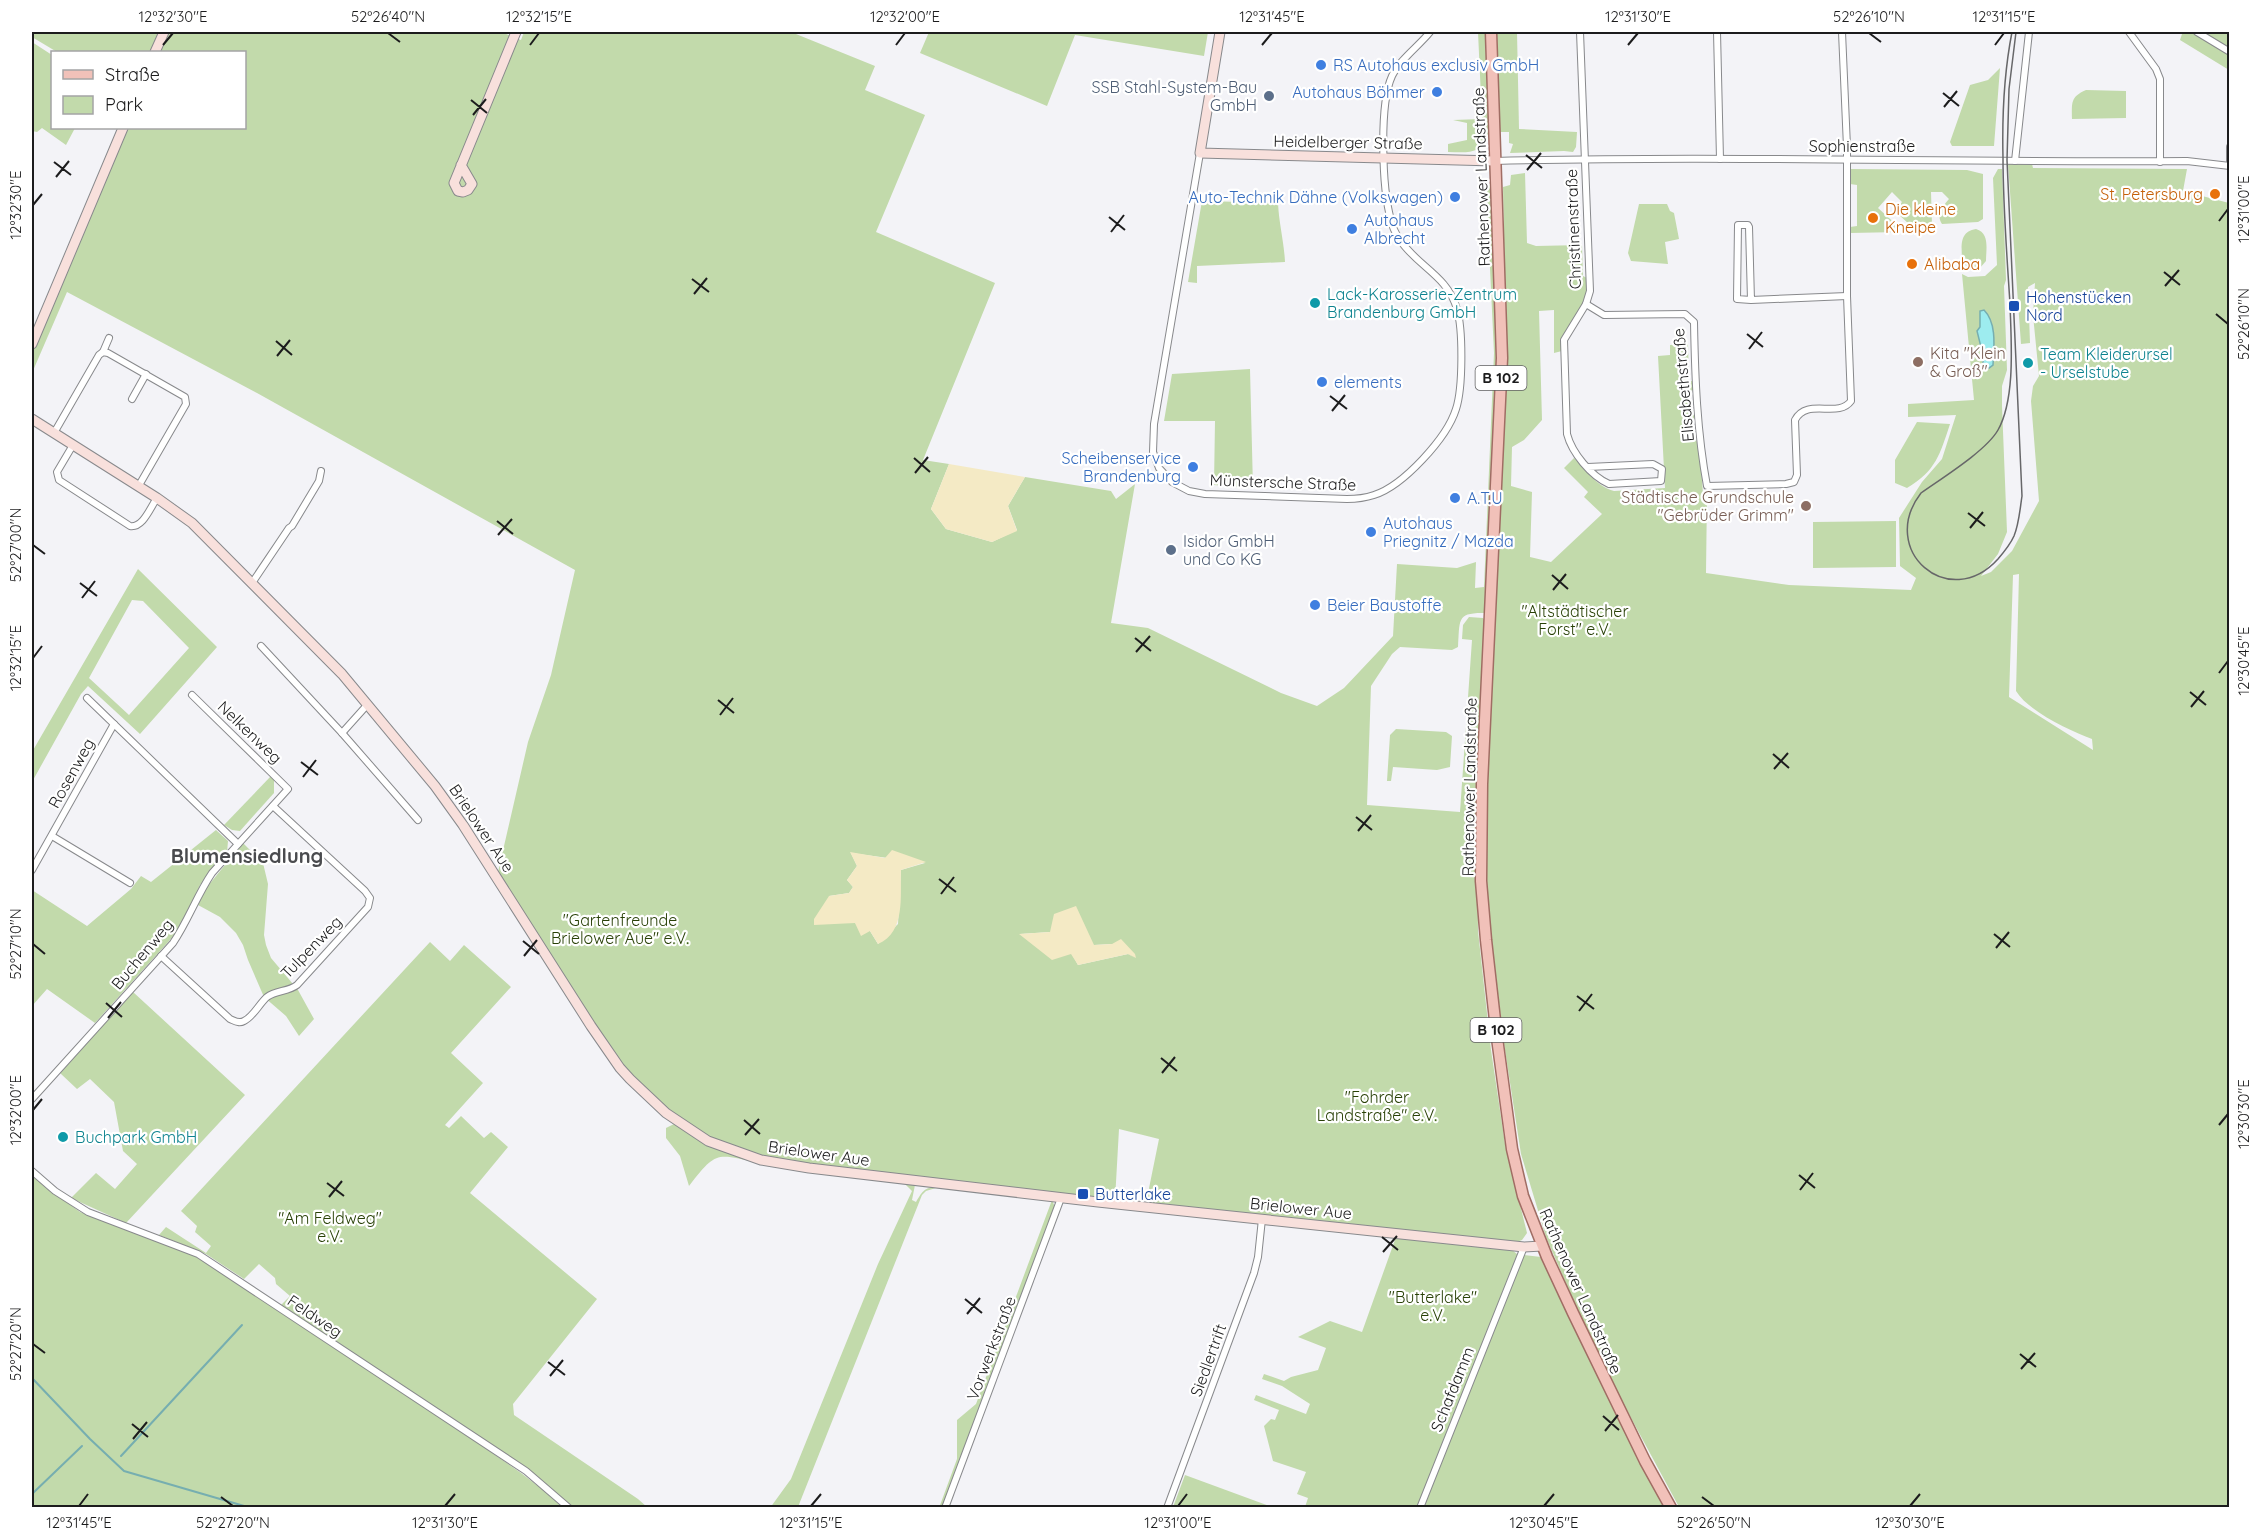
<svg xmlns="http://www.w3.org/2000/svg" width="2261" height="1539" font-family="Quicksand,sans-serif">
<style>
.green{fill:#c2daab;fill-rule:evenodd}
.sand{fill:#f4eac5}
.water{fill:#9decef;stroke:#76aeb0;stroke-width:1.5}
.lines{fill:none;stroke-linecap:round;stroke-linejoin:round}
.stream{stroke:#76aeb0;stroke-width:2}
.street-casing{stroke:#88898c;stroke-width:8}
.secondary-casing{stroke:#88898c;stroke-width:11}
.primary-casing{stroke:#a06d64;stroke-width:13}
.street{stroke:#fff;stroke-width:6}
.secondary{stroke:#f8e0dc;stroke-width:9}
.primary{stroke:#f1c1b9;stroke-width:10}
.tram{stroke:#676769;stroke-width:1.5}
.ticks{fill:none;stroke:#1c1c1d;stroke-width:2}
.shop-dot{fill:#3f7fe0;stroke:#fff;stroke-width:2}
.service-dot{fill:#5c6f8a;stroke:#fff;stroke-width:2}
.food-dot{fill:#e8710a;stroke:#fff;stroke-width:2}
.culture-dot{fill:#0f9aa8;stroke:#fff;stroke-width:2}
.transit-dot{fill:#1a4fb4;stroke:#fff;stroke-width:2}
.education-dot{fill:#8d6e63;stroke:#fff;stroke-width:2}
.labels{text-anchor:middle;stroke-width:4.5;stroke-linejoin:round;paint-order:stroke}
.shield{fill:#fff;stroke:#606061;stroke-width:1.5}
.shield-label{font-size:15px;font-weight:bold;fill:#1c1c1d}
.shop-label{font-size:16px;fill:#366cbe;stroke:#fff;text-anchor:start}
.service-label{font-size:16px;fill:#4e5e75;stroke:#fff;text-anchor:end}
.street-label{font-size:16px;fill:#1c1c1d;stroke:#fff}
.food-label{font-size:16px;fill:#c56008;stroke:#fff;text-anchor:start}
.culture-label{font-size:16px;fill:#0d838f;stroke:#fff;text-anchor:start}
.transit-label{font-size:16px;fill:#164399;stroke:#fff;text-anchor:start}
.education-label{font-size:16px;fill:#785e54;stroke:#fff;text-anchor:start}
.park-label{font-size:16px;fill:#294107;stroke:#fff}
.quarter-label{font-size:20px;font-weight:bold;fill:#4a4b4e;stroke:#fff}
.neatline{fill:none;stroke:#1c1c1d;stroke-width:2}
.ticks-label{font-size:15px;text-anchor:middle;fill:#1c1c1d}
</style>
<rect width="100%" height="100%" fill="#f3f3f7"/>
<g class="green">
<polygon points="32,32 159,32 150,52 57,52 32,37"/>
<path d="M169 32H501L521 40 524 32H791L875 66 865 90 925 115 876 232 995 283 923 460 949 464 931 509 946 529 992 542 1017 530 1008 506 1025 477 1111 491 1116 499 1135 484 1111 623 1148 628 1281 693 1317 706 1344 688 1393 636 1397 564 1457 568 1476 562 1475 588 1484 587 1494 353 1486 184 1490 185 1498 371 1487 613C1456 612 1460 619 1458 647L1452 650 1400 647 1392 654 1371 686 1367 805 1460 812 1472 640 1462 639 1463 625 1469 617 1483 618 1487 623 1477 796 1478 931 1491 1050 1505 1144 1527 1233 1522 1240 1517 1242 1146 1203 1159 1139 1119 1129 1115 1200 763 1158 716 1141 669 1111 627 1072 594 1025 498 872 528 742 551 675 575 570 257 393 67 292 32 373V354L127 128H244V52H160ZM851 853 925 863 901 870 898 924 878 944 870 931 855 923 829 896 849 893 853 887 847 880 857 866ZM1050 932 1094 945 1112 944 1135 958 1128 954 1078 965 1072 954 1020 934Z"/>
<polygon points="929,32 1208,32 1204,56 1075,35 1047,106 920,53"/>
<path d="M1478 32H1485L1489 134 1485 135C1482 156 1465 152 1448 152V144L1467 140V123L1453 120 1482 119Z"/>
<polygon points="1494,32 1517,32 1519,129 1577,132 1576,147 1573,152 1564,151 1510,153 1513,144 1509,143 1509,132 1499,132"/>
<polygon points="2180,32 2229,32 2229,70 2180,40 2182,34"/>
<polygon points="32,42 52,55 52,128 75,128 66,145 42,128 37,132 32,131"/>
<polygon points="2000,68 1994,146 1952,146 1950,142 1970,85 1988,80"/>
<path d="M2086 90 2126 91V118L2072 119C2072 103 2070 97 2086 90Z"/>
<path d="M2008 164H2032L2033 168 2187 169 2183 191 2229 203V1507H1679L1596 1353 1546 1237 1521 1154 1503 1037 1485 881 1488 760 1506 354 1503 187 1510 185 1511 175 1525 173 1527 243 1536 246 1582 245 1583 276 1587 278V297L1562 351 1554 353V310L1539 311 1542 420 1524 440 1512 447 1511 486 1532 492 1530 557 1551 562 1602 514 1584 497 1588 492 1564 468 1574 458C1587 471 1596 486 1614 491L1665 488 1658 356 1670 355V345L1688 344 1689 381H1694V390L1689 391V414L1694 415V433L1700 452 1703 494H1707L1706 573 1789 585 1911 590 1916 578 1900 566 1899 518 1922 482 1942 459 1956 415 1908 417V404L1974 400 1962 274 1968 277 1985 276 1997 265 1993 178 1998 169H2002L2006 280 2004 286 2007 370 2002 386V406L2007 532 1998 554 1981 576 1991 572 2012 551 2039 501 2031 401 2033 386 2039 376 2033 315 2035 283 2028 287 2030 343 2021 344ZM1980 327 1994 347 1993 364 1989 368 1983 365V355L1977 331ZM2019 574 2016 691C2028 711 2070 731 2092 739L2093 750 2009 697 2013 575Z"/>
<path d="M1850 169 1967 170 1983 174V219L1978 222 1942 224C1936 214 1942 207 1949 199L1942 192H1931L1932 224H1909L1898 214 1897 208 1902 202 1892 192 1878 208 1900 228V232L1850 233V227L1857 226V185L1850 184Z"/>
<path d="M1202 201 1278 203C1279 224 1284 241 1285 262L1197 266V283L1188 282Z"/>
<polygon points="1639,204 1667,204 1670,211 1674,213 1679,239 1665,242 1668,264 1631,261 1628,253"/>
<path d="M1976 229C1990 233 1986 249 1986 261L1979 269 1971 270 1962 262C1962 247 1958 232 1976 229Z"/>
<polygon points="1250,369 1253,488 1214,485 1215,421 1164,421 1172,374"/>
<path d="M1917 422 1950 424C1940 454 1936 471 1907 488L1895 483V460Z"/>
<polygon points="1896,521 1896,567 1813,568 1813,522"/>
<path d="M138 569 217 647 140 734 88 686 81 694 32 782V752ZM132 600 143 601 189 648 129 715 89 678Z"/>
<polygon points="1396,729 1446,732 1452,736 1450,767 1437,770 1393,767 1391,781 1387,781 1390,735"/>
<polygon points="271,776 274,779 274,793 240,831 232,830 224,825"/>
<polygon points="216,830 228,841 227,853 200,885 179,930 95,1023 47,989 32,1006 32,890 87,926 131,889 141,876 151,882"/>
<polygon points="243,843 263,863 268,884 264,935 266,945 271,958 298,990 314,1019 299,1036 286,1016 264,997 248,960 243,945 236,933 220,917 198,905 207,887"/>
<polygon points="430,942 450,961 464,945 511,987 451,1053 483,1083 445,1125 449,1128 461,1116 484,1138 491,1132 508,1147 470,1193 597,1299 513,1404 514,1415 638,1499 647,1507 572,1507 528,1469 281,1305 290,1296 276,1284 275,1278 259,1264 244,1279 206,1254 159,1235 166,1227 206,1253 211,1246 195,1232 197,1226 181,1211"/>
<polygon points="133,992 245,1095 126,1223 71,1198 96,1173 115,1189 137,1164 123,1151 114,1102 90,1079 77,1089 60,1073"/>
<path d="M674 1124C700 1142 729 1153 759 1163 716 1154 717 1150 689 1186L680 1156 666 1138V1128Z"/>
<polygon points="32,1176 80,1212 189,1252 472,1439 521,1473 565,1507 32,1507"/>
<path d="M905 1184 915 1185 912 1200 916 1202C923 1190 925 1187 939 1187L926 1191 922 1195 798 1507 770 1508 791 1479 878 1264 912 1191Z"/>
<polygon points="1052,1200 1055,1207 943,1507 939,1508 957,1459 957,1420 976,1404"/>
<polygon points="1396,1237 1512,1250 1517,1254 1541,1257 1591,1359 1668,1507 1305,1507 1308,1498 1297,1494 1306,1472 1273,1461 1264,1426 1271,1419 1275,1420 1279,1410 1254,1400 1256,1395 1306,1414 1310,1404 1282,1386 1262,1379 1264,1374 1284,1381 1291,1377 1318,1370 1326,1348 1298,1337 1330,1321 1362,1332"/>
<polygon points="1185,1475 1272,1507 1173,1507"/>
</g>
<g class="sand">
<polygon points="949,464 1025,477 1008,506 1017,531 992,542 946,529 931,509"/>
<path d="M892 850 926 862 901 870C900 896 906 932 878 944L870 931 861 936 855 923 814 925V919L829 896 849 893 853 887 847 880 857 866 850 852 885 858Z"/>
<polygon points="1076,906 1094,945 1112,944 1121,939 1135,954 1136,958 1128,954 1078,965 1071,954 1052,960 1019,934 1050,932 1054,914"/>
</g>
<path class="water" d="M1984 310C1997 323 1994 347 1993 365L1989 368 1983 365V355L1977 331 1980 327V311Z"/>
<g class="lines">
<g class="stream">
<polyline points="32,1378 90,1439 124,1471 251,1508"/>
<polyline points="121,1456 242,1325"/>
<polyline points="32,1494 82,1446"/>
</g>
<defs>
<g id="street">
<path d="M1580 32 1590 291 1586 304 1564 340 1567 434C1572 453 1591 476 1609 484L1661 481 1662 469 1653 464 1588 467"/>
<polyline points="1717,32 1720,159"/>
<polyline points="2129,32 2156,69 2160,79 2160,162"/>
<polyline points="2197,32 2230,52"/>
<polyline points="2230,147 2230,161"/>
<path d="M1200 153 1154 424 1153 452 1159 468 1172 482 1189 491 1205 494 1347 499C1356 499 1365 498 1374 495 1403 486 1447 438 1456 409 1463 388 1463 330 1457 309 1447 275 1418 267 1400 240 1396 234 1392 227 1391 220 1382 189 1379 104 1392 76 1400 59 1419 46 1430 32"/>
<path d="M1495 161C1726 155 1956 163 2187 161L2230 166"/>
<polyline points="2015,161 2029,32"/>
<polyline points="1751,300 1737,299 1738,225 1748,225 1749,227 1751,300 1847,296"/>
<path d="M1586 304 1604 315 1685 314 1694 322C1695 378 1697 432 1707 486L1786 484 1794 482 1797 475 1795 420C1807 397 1838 419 1851 401L1847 296V147L1842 32"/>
<polyline points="103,352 109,338"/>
<polyline points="132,399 146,374"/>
<polyline points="54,433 99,355 103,352 108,353 185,397 186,404 138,487"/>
<path d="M73 445 57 472 59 480 130 526C143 528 150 508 157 498"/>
<polyline points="252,583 289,528 292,526 319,481 321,471"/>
<polyline points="261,646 342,733 418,820"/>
<polyline points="87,698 238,844"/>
<polyline points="342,733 368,704"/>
<polyline points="52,836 130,883"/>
<polyline points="32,870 114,724"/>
<path d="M161 956 230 1019C235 1021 239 1024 244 1021 253 1017 259 1004 267 997 276 990 288 992 297 985L368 907 370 898 365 891 273 806"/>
<path d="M32 1099 173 943C188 921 197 895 212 873L288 789 192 695"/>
<polyline points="32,1171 55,1191 88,1212 198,1254 526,1471 569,1508"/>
<polyline points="945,1508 1061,1198"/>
<polyline points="1167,1508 1254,1273 1258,1257 1262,1219"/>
<polyline points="1420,1508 1524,1247"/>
</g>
<g id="secondary">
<polyline points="1220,32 1200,153 1495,161"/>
<polyline points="155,52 164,32"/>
<polyline points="461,165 472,184 468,190 463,192 458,191 454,183 516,32"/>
<polyline points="32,344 123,128"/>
<polyline points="32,419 157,498 192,523 342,674 435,786 463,825 591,1026 620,1068 630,1079 666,1113 708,1141 761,1160 809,1168 1098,1202 1524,1247 1542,1246"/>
</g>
<polyline id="primary" points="1491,32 1502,358 1482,784 1481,881 1486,940 1497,1038 1512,1149 1523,1196 1547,1257 1573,1313 1645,1461 1671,1508"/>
</defs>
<use href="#street" class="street-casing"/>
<use href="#secondary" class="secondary-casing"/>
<use href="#primary" class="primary-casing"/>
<use href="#street" class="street"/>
<use href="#secondary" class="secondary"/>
<use href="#primary" class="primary"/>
<path class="tram" d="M2012 32C2004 73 2002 116 2003 158 2003 207 2007 256 2010 304 2011 339 2016 398 1998 430 1986 451 1942 478 1921 493 1877 550 1949 613 1998 559 2004 552 2010 545 2014 536 2019 524 2020 509 2022 496L2007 160 2009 89 2016 32"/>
</g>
<path class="ticks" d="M388 33 400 42M1869 33 1881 42M163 45 173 33M530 45 539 33M896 45 905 33M1262 45 1272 33M1628 45 1638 33M1995 45 2004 33M1943 93 1959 106M471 100 487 113M1944 107 1957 91M473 115 486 99M1526 155 1542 168M54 162 71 175M1527 170 1541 153M56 177 69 161M33 205 42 194M1109 217 1125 230M2219 221 2228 209M1111 232 1124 215M2164 272 2180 285M692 279 709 292M2165 286 2179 270M694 294 707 278M2216 314 2228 324M1747 334 1763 347M276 341 292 355M1749 349 1762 332M277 356 290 340M1330 396 1347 409M1332 411 1345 395M914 458 930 472M915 473 928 457M1968 513 1985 526M497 521 513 534M1970 528 1983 512M498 535 512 519M33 545 45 554M1552 575 1568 589M80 583 97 596M1553 590 1566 574M82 598 95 581M1135 638 1151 651M1136 652 1150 636M33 658 42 646M2219 673 2228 661M2190 692 2206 705M718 700 734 713M2191 707 2204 691M720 715 733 698M1773 754 1789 768M301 762 318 775M1774 769 1788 753M303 777 316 760M1356 817 1372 830M1358 831 1371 815M939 879 956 892M941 894 954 877M1994 934 2010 947M523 941 539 954M33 944 45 954M1996 948 2009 932M524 956 537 940M1577 996 1594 1009M106 1003 122 1017M1579 1011 1592 994M108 1018 121 1002M1161 1058 1177 1071M1162 1073 1175 1057M33 1110 42 1099M744 1120 760 1134M2219 1125 2228 1114M745 1135 759 1119M1799 1175 1815 1188M327 1183 344 1196M1800 1190 1813 1173M329 1197 342 1181M1382 1237 1398 1250M1383 1252 1397 1236M965 1299 982 1313M967 1314 980 1298M33 1344 45 1353M2020 1354 2036 1367M548 1362 565 1375M2021 1369 2035 1353M550 1376 563 1360M1603 1416 1619 1430M132 1424 148 1437M1605 1431 1618 1415M133 1439 147 1422M221 1497 233 1506M1702 1497 1714 1506M79 1506 88 1494M445 1506 455 1494M811 1506 821 1494M1178 1506 1187 1494M1544 1506 1554 1494M1910 1506 1920 1494"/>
<g class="shop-dot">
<circle cx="1321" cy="65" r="6"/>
<circle cx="1437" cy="92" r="6"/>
<circle cx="1455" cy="197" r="6"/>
<circle cx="1352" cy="229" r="6"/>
<circle cx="1322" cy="382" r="6"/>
<circle cx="1193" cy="467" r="6"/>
<circle cx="1455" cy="498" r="6"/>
<circle cx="1371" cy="532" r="6"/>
<circle cx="1315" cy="605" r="6"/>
</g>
<g class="service-dot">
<circle cx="1269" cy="96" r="6"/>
<circle cx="1171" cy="550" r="6"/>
</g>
<g class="food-dot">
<circle cx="2215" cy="194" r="6"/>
<circle cx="1873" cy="218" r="6"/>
<circle cx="1912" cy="264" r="6"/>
</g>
<g class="culture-dot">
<circle cx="1315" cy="303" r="6"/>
<circle cx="2028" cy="363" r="6"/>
<circle cx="63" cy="1137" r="6"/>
</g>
<g class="transit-dot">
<rect x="2008" y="300" width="12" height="12" rx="3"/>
<rect x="1077" y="1188" width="12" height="12" rx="3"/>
</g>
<g class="education-dot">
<circle cx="1918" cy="362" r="6"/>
<circle cx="1806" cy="506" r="6"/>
</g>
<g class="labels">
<g class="shield">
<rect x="1475.5" y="366" width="51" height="24" rx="4.5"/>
<rect x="1470.5" y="1018" width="51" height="24" rx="4.5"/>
</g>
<g class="shield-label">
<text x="1501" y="383">B 102</text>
<text x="1496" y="1035">B 102</text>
</g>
<g class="shop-label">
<text x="1333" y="71">RS Autohaus exclusiv GmbH</text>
<text x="1425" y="98" text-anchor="end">Autohaus Böhmer</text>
<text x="1443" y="203" text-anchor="end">Auto-Technik Dähne (Volkswagen)</text>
<text x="1364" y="226">Autohaus<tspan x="1364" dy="18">Albrecht</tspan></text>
<text x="1334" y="388">elements</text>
<text x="1181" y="464" text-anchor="end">Scheibenservice<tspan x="1181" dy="18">Brandenburg</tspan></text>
<text x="1467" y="504">A.T.U</text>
<text x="1383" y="529">Autohaus<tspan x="1383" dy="18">Priegnitz / Mazda</tspan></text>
<text x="1327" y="611">Beier Baustoffe</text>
</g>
<g class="service-label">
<text x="1257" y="93">SSB Stahl-System-Bau<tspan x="1257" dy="18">GmbH</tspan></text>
<text x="1183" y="547" text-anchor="start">Isidor GmbH<tspan x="1183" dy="18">und Co KG</tspan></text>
</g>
<g class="street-label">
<text transform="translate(1348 142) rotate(1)" y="6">Heidelberger Straße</text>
<text x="1862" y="152">Sophienstraße</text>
<text transform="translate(1481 177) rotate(-92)" y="6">Rathenower Landstraße</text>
<text transform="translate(1573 229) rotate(-92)" y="6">Christinenstraße</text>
<text transform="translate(1683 385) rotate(-95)" y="6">Elisabethstraße</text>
<text transform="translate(1283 482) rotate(2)" y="6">Münstersche Straße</text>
<text transform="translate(250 732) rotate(44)" y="6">Nelkenweg</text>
<text transform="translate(71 773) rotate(-61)" y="6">Rosenweg</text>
<text transform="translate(1469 787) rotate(-89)" y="6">Rathenower Landstraße</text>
<text transform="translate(482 828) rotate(56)" y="6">Brielower Aue</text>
<text transform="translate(311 947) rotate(-46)" y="6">Tulpenweg</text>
<text transform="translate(142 954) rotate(-50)" y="6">Buchenweg</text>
<text transform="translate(819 1153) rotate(8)" y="6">Brielower Aue</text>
<text transform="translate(1301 1208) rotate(6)" y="6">Brielower Aue</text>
<text transform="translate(1581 1291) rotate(66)" y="6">Rathenower Landstraße</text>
<text transform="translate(315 1316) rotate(34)" y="6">Feldweg</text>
<text transform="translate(991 1348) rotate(-69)" y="6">Vorwerkstraße</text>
<text transform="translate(1208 1360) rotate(-70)" y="6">Siedlertrift</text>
<text transform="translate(1452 1389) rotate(-68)" y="6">Schafdamm</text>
</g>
<g class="food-label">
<text x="2203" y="200" text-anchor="end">St. Petersburg</text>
<text x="1885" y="215">Die kleine<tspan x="1885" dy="18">Kneipe</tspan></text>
<text x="1924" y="270">Alibaba</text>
</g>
<g class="culture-label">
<text x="1327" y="300">Lack-Karosserie-Zentrum<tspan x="1327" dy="18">Brandenburg GmbH</tspan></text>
<text x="2040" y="360">Team Kleiderursel<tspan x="2040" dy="18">- Urselstube</tspan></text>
<text x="75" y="1143">Buchpark GmbH</text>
</g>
<g class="transit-label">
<text x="2026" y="303">Hohenstücken<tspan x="2026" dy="18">Nord</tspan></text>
<text x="1095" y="1200">Butterlake</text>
</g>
<g class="education-label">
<text x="1930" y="359">Kita "Klein<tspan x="1930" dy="18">&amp; Groß"</tspan></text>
<text x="1794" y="503" text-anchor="end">Städtische Grundschule<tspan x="1794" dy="18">"Gebrüder Grimm"</tspan></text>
</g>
<g class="park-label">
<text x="1575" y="617">"Altstädtischer<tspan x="1575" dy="18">Forst" e.V.</tspan></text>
<text x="620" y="926">"Gartenfreunde<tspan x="620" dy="18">Brielower Aue" e.V.</tspan></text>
<text x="1377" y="1103">"Fohrder<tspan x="1377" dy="18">Landstraße" e.V.</tspan></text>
<text x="330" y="1224">"Am Feldweg"<tspan x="330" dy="18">e.V.</tspan></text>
<text x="1433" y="1303">"Butterlake"<tspan x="1433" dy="18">e.V.</tspan></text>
</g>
<g class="quarter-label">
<text x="247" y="863">Blumensiedlung</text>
</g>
</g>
<rect width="2261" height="1539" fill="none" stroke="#ffffff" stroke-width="66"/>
<rect x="51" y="51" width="195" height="78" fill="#ffffff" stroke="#a4a4a5" stroke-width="1.5"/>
<rect x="63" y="70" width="30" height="9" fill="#f1c1b9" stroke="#a4a4a5" stroke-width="1.5"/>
<text x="105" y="81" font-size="18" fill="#1c1c1d">Straße</text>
<rect x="63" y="96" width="30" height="18" fill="#c2daab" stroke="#a4a4a5" stroke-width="1.5"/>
<text x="105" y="111" font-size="18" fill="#1c1c1d">Park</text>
<rect x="33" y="33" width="2195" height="1473" class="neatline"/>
<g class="ticks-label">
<text x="173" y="22">12°32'30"E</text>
<text x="388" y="22">52°26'40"N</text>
<text x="539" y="22">12°32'15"E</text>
<text x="905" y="22">12°32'00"E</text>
<text x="1272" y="22">12°31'45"E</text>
<text x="1638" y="22">12°31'30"E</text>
<text x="1869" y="22">52°26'10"N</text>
<text x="2004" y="22">12°31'15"E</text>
<text transform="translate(16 205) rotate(-90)" y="5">12°32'30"E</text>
<text transform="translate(2244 209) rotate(-90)" y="5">12°31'00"E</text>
<text transform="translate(2244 324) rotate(-90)" y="5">52°26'10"N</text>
<text transform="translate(16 545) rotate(-90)" y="5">52°27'00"N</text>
<text transform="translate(16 658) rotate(-90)" y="5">12°32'15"E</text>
<text transform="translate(2244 661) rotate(-90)" y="5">12°30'45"E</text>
<text transform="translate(16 944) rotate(-90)" y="5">52°27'10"N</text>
<text transform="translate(16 1110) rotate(-90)" y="5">12°32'00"E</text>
<text transform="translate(2244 1114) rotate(-90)" y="5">12°30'30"E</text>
<text transform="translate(16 1344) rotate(-90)" y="5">52°27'20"N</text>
<text x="79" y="1528">12°31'45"E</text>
<text x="233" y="1528">52°27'20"N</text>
<text x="445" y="1528">12°31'30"E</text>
<text x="811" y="1528">12°31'15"E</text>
<text x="1178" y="1528">12°31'00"E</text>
<text x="1544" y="1528">12°30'45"E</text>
<text x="1714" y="1528">52°26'50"N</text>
<text x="1910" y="1528">12°30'30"E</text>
</g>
</svg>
